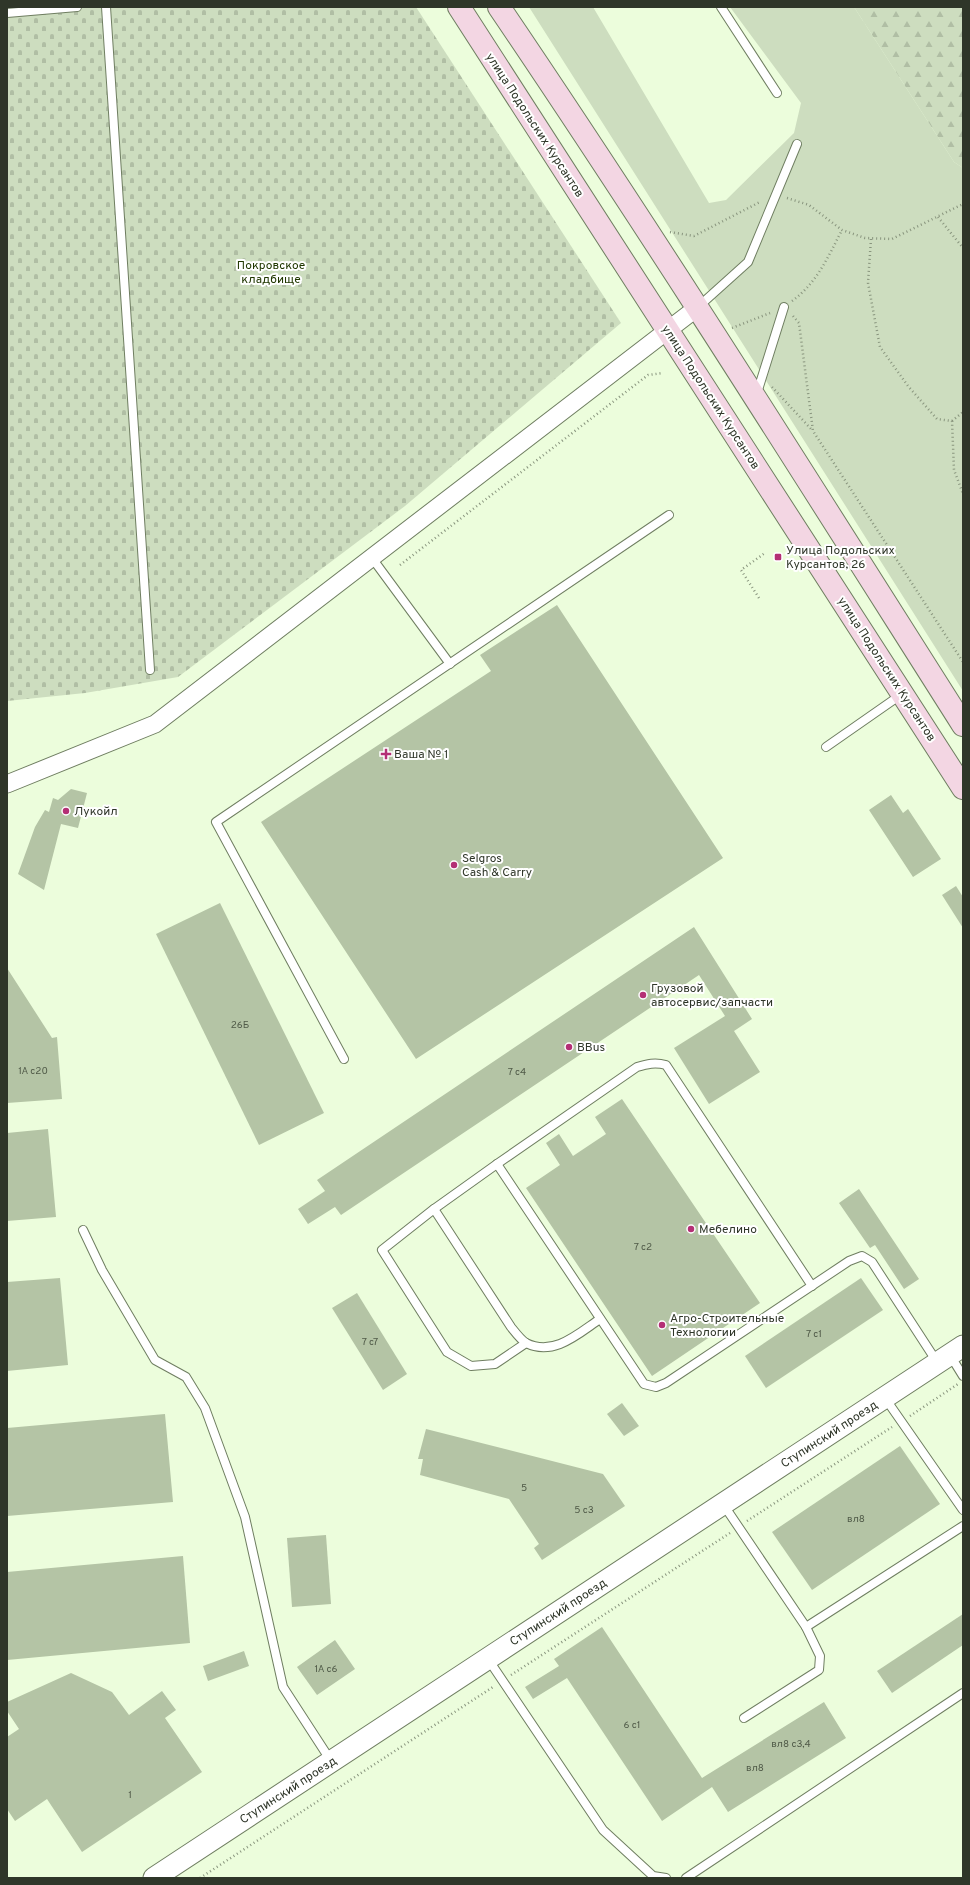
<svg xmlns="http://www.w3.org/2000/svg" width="970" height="1885" font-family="Overpass,sans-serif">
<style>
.grass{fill:#cdddbf}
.forest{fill:url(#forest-firs)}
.cemetery{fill:url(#cemetery-stones)}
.building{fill:#b4c4a5}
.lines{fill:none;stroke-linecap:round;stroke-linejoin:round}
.service-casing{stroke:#6f7e61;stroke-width:10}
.minor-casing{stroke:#6f7e61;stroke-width:19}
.tertiary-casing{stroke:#6f7e61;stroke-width:23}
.secondary-casing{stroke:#6f7e61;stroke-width:24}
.path{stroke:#89957e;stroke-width:2.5;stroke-dasharray:1 3;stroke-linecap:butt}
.service{stroke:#fff;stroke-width:8}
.minor{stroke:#fff;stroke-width:17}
.tertiary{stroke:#fff;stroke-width:21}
.secondary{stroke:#f3d6e3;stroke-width:22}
.poi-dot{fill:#b42f75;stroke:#fff;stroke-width:1.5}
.labels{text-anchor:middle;stroke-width:4;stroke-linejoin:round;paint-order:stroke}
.number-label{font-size:10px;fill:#505a48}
.street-label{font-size:12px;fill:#2f3629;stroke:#fff}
.park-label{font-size:12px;fill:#203700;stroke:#fff}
.poi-label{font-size:12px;fill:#2f3629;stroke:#fff;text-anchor:start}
</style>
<defs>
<pattern id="forest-firs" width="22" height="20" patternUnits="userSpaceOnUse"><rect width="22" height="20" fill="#cdddbf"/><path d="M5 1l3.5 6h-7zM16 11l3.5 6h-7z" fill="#b0bea4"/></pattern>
<pattern id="cemetery-stones" width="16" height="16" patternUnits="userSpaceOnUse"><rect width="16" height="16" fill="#cdddbf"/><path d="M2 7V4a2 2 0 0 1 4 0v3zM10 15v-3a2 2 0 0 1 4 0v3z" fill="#b0bea4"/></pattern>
</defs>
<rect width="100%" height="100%" fill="#ecfddc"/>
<polygon class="grass" points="529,7 593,7 709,203 726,200 794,133 801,103 730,7 854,7 954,162 963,168 963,691"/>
<polygon class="forest" points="854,7 963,7 963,168 954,162"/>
<polygon class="cemetery" points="7,7 416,7 621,323 405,506 178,677 85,693 7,701"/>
<g class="building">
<polygon points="557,605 723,858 416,1059 261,822 491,671 480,655"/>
<polygon points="71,789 87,793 78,828 61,824 44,890 18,874 35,827 45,810 49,812 53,798 58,800"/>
<polygon points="891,795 903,813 908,809 941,859 913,877 869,810"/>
<polygon points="956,886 963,897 963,928 942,895"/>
<polygon points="220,903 324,1113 259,1145 156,934"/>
<polygon points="694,927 752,1019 734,1031 760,1072 709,1104 674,1048 725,1016 699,975 341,1215 335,1207 308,1224 298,1209 325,1191 317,1180"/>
<polygon points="7,968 52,1038 57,1037 62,1099 7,1103"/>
<polygon points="622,1099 760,1303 652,1376 526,1188 560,1165 546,1143 559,1134 573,1156 606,1134 595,1117"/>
<polygon points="48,1129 56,1217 7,1221 7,1133"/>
<polygon points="859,1189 919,1279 904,1289 875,1245 870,1248 839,1203"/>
<polygon points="60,1278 68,1365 7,1371 7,1282"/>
<polygon points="861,1278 883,1310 766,1388 745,1356"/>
<polygon points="357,1293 407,1374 383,1390 332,1308"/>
<polygon points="622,1403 639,1426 624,1436 607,1414"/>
<polygon points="165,1414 173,1502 7,1516 7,1428"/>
<polygon points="426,1429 603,1474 625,1506 542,1560 534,1548 539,1544 509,1499 420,1475 423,1459 418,1459"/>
<polygon points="900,1446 940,1504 812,1590 772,1532"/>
<polygon points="326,1535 331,1604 292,1607 287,1538"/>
<polygon points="183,1556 190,1643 7,1660 7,1572"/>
<polygon points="963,1614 963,1645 892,1693 877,1671"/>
<polygon points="602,1627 702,1778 824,1702 846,1738 728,1812 712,1787 662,1821 567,1678 533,1699 525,1687 559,1666 554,1659"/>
<polygon points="335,1640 355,1669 317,1695 297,1667"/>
<polygon points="244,1651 249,1666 208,1681 203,1666"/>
<polygon points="71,1673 112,1692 129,1715 162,1691 176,1710 165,1718 202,1772 82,1852 47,1799 15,1821 7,1809 7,1737 19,1729 7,1711 7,1702"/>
</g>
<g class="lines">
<defs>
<g id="service">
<polyline points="106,7 150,670"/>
<polyline points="721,7 777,93"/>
<polyline points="7,13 77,7"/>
<polyline points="698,307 748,262 797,144"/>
<polyline points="757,393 784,307"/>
<polyline points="372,558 450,664"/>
<polyline points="826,747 902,694"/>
<polyline points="344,1059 216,822 669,515"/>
<polyline points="497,1164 644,1384 656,1387 666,1383 849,1261 862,1256 872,1262 937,1362"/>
<polyline points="434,1209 382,1250 447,1352 471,1366 495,1364 526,1343"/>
<polyline points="83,1230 102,1270 155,1360 186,1377 205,1408 245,1517 283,1687 331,1761"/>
<path d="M600 1319C579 1333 554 1357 526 1343 521 1340 515 1332 511 1327L434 1209 497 1164 637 1067C647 1064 655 1062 666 1065L812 1286"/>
<polyline points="950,1355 963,1376"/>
<polyline points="885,1398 963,1510"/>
<polyline points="723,1504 806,1627 963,1526"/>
<polyline points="488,1659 603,1830 653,1876 666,1878"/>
<polyline points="744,1718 819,1670 820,1656 806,1627"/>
<polyline points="686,1878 963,1693"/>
</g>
<polyline id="minor" points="7,784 155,724 698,307"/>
<polyline id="tertiary" points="154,1878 963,1346"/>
<g id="secondary">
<polyline points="459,7 963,788"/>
<path d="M499 7C659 243 810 484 963 725"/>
</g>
</defs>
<use href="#service" class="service-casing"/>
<use href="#minor" class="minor-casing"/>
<use href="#tertiary" class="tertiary-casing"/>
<use href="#secondary" class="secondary-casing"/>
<g class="path">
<polyline points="787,198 809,205 842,230 865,238 892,239 963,204"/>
<polyline points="938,217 963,248"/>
<polyline points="670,232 694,236 760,202"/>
<polyline points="871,239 868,283 880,347 908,386 937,419 952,421 954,470 963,494"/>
<path d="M792 301C817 283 828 257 842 230"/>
<polyline points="793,316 799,323 813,431 963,662"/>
<polyline points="732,328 770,313"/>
<polyline points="772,387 812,430"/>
<polyline points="952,421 963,412"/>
<polyline points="400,565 648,375 663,373"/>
<polyline points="759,598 741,570 765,553"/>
<polyline points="910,1416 958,1384"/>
<polyline points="747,1521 892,1427"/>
<polyline points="511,1675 730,1533"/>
<polyline points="200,1878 493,1687"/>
</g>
<use href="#service" class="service"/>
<use href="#minor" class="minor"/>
<use href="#tertiary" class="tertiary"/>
<use href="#secondary" class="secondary"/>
</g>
<g class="poi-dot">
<rect x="774" y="553" width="8" height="8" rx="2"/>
<path d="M384 748h4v4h4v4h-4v4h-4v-4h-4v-4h4z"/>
<circle cx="66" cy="811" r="4"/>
<circle cx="454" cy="865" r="4"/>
<circle cx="643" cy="995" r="4"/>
<circle cx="569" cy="1047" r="4"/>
<circle cx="691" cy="1229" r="4"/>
<circle cx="662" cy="1325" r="4"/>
</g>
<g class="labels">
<g class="number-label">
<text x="240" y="1028">26Б</text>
<text x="33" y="1074">1А с20</text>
<text x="517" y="1075">7 с4</text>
<text x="643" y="1250">7 с2</text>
<text x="814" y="1337">7 с1</text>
<text x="370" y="1345">7 с7</text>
<text x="524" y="1491">5</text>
<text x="584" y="1513">5 с3</text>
<text x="856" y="1522">вл8</text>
<text x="326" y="1672">1А с6</text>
<text x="632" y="1728">6 с1</text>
<text x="791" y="1747">вл8 с3,4</text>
<text x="755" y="1771">вл8</text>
<text x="130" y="1798">1</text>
</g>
<g class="street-label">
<text transform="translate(535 125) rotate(57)" y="4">улица Подольских Курсантов</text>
<text transform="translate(711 397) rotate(57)" y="4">улица Подольских Курсантов</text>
<text transform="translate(887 669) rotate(57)" y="4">улица Подольских Курсантов</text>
<text transform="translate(829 1434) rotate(-33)" y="4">Ступинский проезд</text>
<text transform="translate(558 1612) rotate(-33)" y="4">Ступинский проезд</text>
<text transform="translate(288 1790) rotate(-33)" y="4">Ступинский проезд</text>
</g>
<g class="park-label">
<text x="271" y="269">Покровское<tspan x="271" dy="14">кладбище</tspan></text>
</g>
<g class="poi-label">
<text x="786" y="554">Улица Подольских<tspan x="786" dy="14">Курсантов, 26</tspan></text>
<text x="394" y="758">Ваша № 1</text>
<text x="74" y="815">Лукойл</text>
<text x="462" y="862">Selgros<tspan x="462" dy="14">Cash &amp; Carry</tspan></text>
<text x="651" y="992">Грузовой<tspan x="651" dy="14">автосервис/запчасти</tspan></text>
<text x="577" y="1051">BBus</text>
<text x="699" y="1233">Мебелино</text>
<text x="670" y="1322">Агро-Строительные<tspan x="670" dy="14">Технологии</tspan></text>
</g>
</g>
<rect width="970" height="1885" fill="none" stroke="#2f3629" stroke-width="16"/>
</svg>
